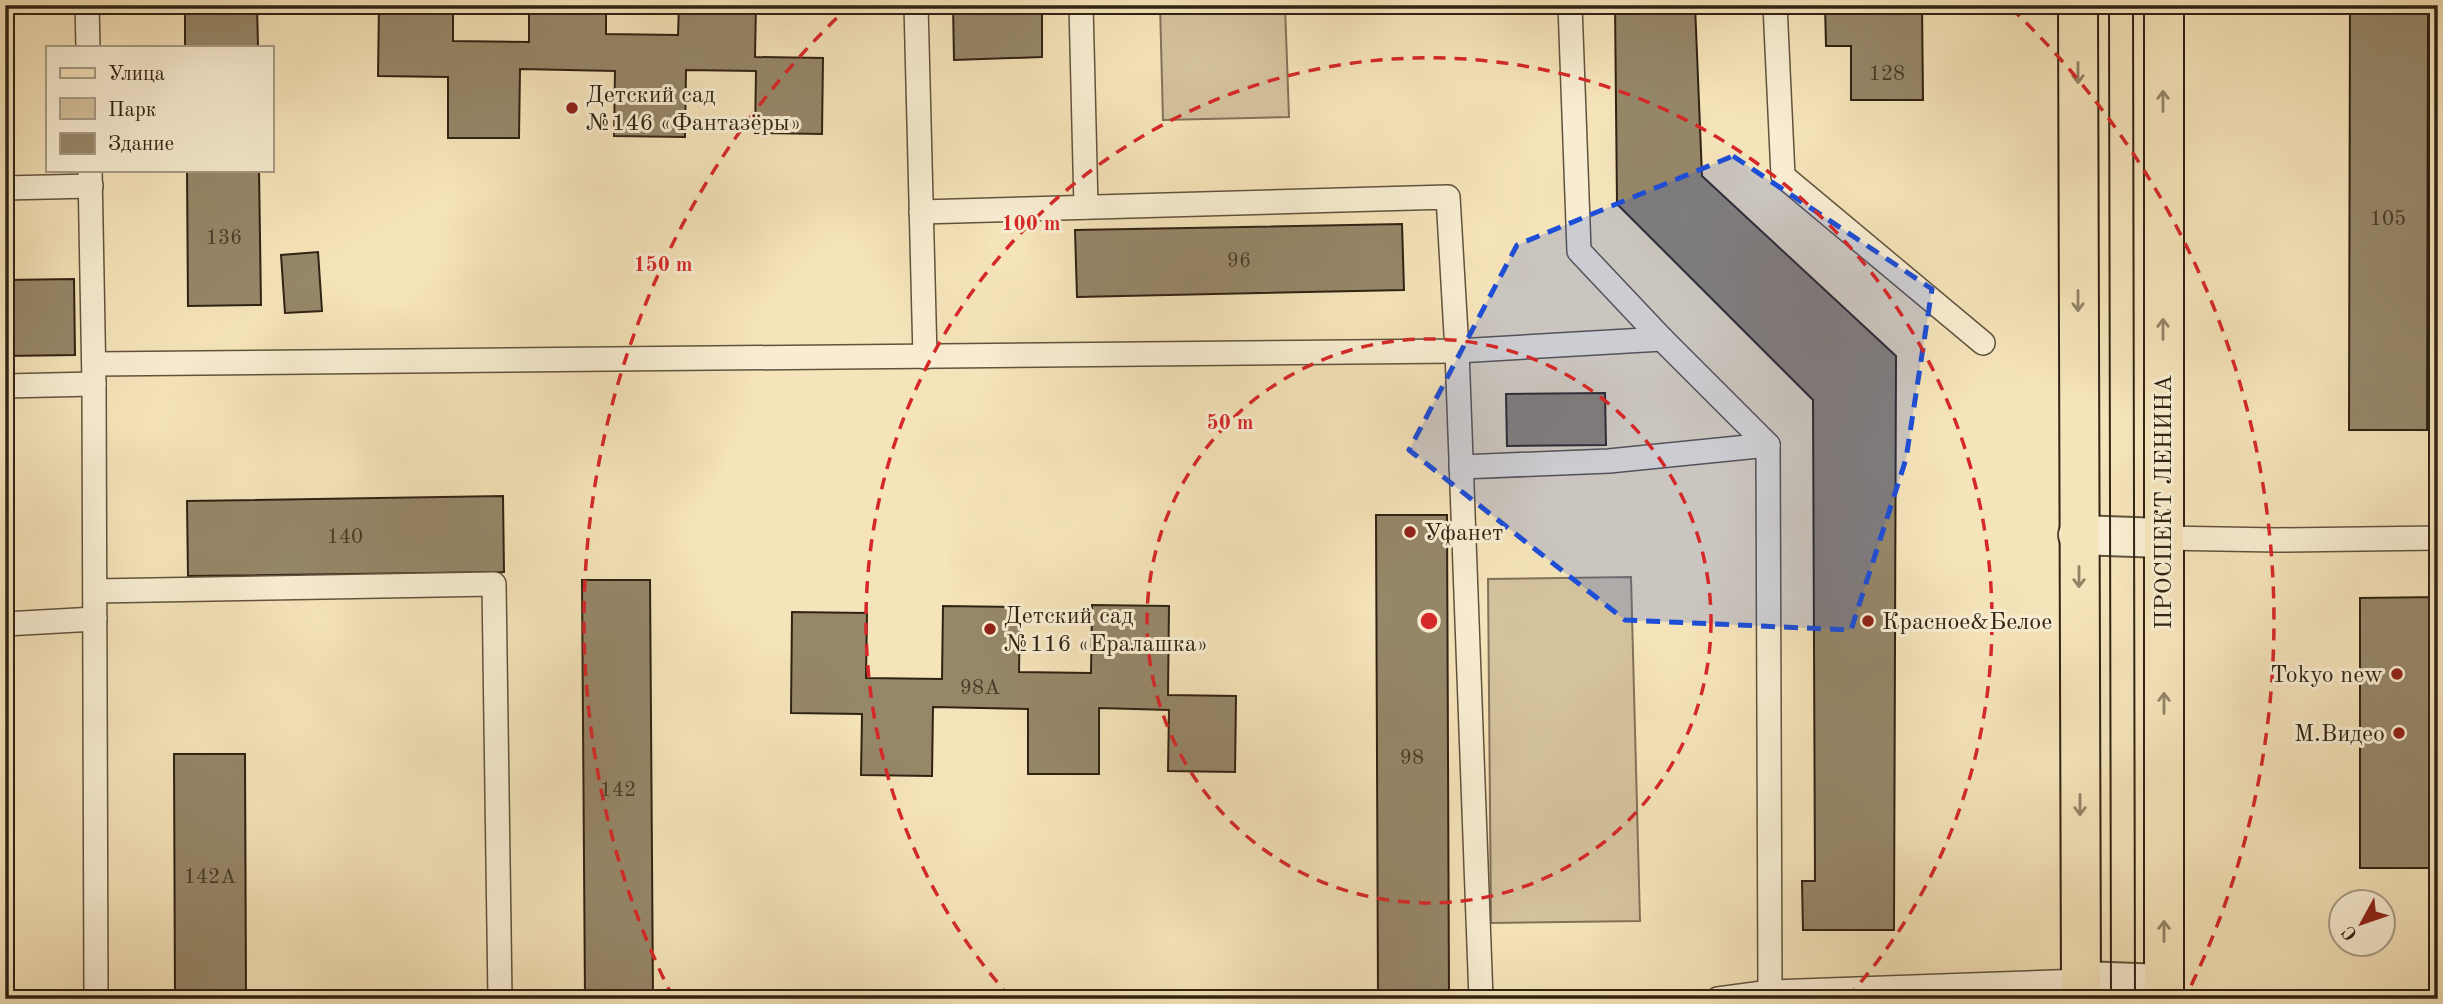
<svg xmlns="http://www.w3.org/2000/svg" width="2443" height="1004" font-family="'Old Standard TT',serif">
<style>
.green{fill:#d4c29d;stroke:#827258;stroke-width:2}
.building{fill:#968769;stroke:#302313;stroke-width:2}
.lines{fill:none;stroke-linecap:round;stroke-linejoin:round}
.service-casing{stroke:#61533c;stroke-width:26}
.minor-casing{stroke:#61533c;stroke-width:42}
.primary-casing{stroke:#302313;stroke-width:42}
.service{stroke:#f8edd2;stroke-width:23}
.minor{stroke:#f8edd2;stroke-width:38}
.primary{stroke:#f5e3b9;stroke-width:38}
.tram{stroke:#302313;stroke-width:2}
.oneway{stroke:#928366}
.marked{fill:#1d4ed8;fill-opacity:0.2;stroke:#1d4ed8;stroke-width:5;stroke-dasharray:14 9;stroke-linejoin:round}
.ring{fill:none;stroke:#d62828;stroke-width:3.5;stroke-dasharray:12 9}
.poi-dot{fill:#8f2418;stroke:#f8edd2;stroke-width:2.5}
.labels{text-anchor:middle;stroke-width:6;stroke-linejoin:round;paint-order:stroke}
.number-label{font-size:21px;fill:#4a3c28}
.poi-label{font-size:24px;fill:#302313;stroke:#f8edd2;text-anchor:start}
.street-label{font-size:24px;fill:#302313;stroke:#f8edd2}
.centre{fill:#d62828;stroke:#f8edd2;stroke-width:3.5}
.ring-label{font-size:21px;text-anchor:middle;font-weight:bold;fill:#d62828;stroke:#f8edd2;stroke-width:6;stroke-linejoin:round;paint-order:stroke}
</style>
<rect width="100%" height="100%" fill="#f5e3b9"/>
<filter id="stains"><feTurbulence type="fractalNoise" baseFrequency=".00286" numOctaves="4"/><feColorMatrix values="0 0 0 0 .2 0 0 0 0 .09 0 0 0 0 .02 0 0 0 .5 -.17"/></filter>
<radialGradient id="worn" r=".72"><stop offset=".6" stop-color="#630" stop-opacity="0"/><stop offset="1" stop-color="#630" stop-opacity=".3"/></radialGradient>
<g class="green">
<polygon points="1160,5 1285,5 1289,117 1163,120"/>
<polygon points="1631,577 1640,921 1491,923 1488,579"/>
</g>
<g class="building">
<polygon points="185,5 257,5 258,47 185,47"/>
<polygon points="379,5 453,5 453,41 529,42 529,5 606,5 606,34 678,35 679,5 756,5 755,57 823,58 822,134 755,133 756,71 686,70 685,137 614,136 615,71 520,69 519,138 448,138 448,77 378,76"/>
<polygon points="953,5 1042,5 1042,57 954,60"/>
<polygon points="1615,5 1695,5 1702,176 1896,356 1894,930 1803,930 1802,881 1815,881 1813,400 1617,204"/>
<polygon points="1825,5 1922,5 1923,100 1851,100 1851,46 1826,46"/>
<polygon points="2350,5 2428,5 2427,430 2349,430"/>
<polygon points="187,170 259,170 261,305 188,306"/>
<polygon points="1402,224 1404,290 1077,297 1075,230"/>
<polygon points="318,252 322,311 285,313 281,255"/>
<polygon points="74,279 75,355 5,356 5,280"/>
<polygon points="1605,393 1606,445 1507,446 1506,394"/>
<polygon points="503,496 504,572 188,576 187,501"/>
<polygon points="1376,515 1447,515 1449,999 1378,999"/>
<polygon points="582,580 650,580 653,999 585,999"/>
<polygon points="2438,597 2438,868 2360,868 2360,598"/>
<polygon points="1092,605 1169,606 1168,695 1236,696 1235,772 1168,771 1169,710 1099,708 1099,774 1028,774 1028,709 933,707 932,776 861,775 862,714 791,713 792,612 867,613 866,678 942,679 943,606 1020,607 1019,672 1091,673"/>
<polygon points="174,754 245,754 246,999 175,999"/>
</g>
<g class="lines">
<defs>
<g id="service">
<polyline points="87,5 88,47"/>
<polyline points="916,5 925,357"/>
<polyline points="1081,5 1086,207"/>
<polyline points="1570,5 1579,251 1662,339 1768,445 1770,992"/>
<polyline points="1775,5 1783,176 1983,343"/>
<polyline points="90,170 94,384 96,999"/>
<polyline points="5,188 91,186"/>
<polyline points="921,212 1448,197 1457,351 1481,999"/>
<polyline points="94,364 1457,351 1662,339"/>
<polyline points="5,386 94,384"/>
<polyline points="1461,467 1609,461 1768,445"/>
<polyline points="2162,538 2278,540 2438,538"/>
<polyline points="95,591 494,584 500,999"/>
<polyline points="5,624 95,619"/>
<polyline points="1718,999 1770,992 2082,981"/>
</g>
<g id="minor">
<polyline points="2078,535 2162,538"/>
<polyline points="2082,981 2164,984"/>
</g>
<g id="primary">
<polyline points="2078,5 2081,999"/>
<polyline points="2164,5 2164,999"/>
</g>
</defs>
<use href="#service" class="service-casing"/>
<use href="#minor" class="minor-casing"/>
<use href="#primary" class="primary-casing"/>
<use href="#service" class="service"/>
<use href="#minor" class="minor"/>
<use href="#primary" class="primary"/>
<g class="tram">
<polyline points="2109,5 2111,999"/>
<polyline points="2133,5 2135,999"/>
</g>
</g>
<defs><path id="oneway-shaft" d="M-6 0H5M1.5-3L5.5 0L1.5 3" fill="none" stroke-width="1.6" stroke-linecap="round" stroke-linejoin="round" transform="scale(1.75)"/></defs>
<g class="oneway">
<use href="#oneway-shaft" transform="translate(2078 73) rotate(90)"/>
<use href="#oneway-shaft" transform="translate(2163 101) rotate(-90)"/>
<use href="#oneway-shaft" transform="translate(2078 301) rotate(90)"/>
<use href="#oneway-shaft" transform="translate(2163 329) rotate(-90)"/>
<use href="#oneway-shaft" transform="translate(2079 577) rotate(90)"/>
<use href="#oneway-shaft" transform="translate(2164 703) rotate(-90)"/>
<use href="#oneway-shaft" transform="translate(2080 805) rotate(90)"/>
<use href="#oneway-shaft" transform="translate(2164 931) rotate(-90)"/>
</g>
<path class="marked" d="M1733 156 1932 289 1906 459 1851 630 1625 620 1409 450 1517 245Z"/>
<g class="ring">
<circle cx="1429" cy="621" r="282"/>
<path d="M1011 998A563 563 0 1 1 1847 998"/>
<path d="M673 998A845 845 0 0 1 847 8M2011 8A845 845 0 0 1 2185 998"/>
</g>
<g class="poi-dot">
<circle cx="572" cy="108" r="7"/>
<circle cx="1410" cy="532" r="7"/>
<circle cx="1868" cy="621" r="7"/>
<circle cx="990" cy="629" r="7"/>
<circle cx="2397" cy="674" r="7"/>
<circle cx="2399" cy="733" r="7"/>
</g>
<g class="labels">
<g class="number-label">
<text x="1887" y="80">128</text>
<text x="2388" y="225">105</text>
<text x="224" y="244">136</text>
<text x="1239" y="267">96</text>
<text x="345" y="543">140</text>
<text x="980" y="694">98А</text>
<text x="1412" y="764">98</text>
<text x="618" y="796">142</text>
<text x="210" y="883">142А</text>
</g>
<g class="poi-label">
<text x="586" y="102">Детский сад<tspan x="586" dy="28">№146 «Фантазёры»</tspan></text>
<text x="1424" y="540">Уфанет</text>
<text x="1004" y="623">Детский сад<tspan x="1004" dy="28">№116 «Ералашка»</tspan></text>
<text x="1882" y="629">Красное&amp;Белое</text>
<text x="2383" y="682" text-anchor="end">Tokyo new</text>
<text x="2385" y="741" text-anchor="end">М.Видео</text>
</g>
<g class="street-label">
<text transform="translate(2163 502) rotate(-90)" y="8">ПРОСПЕКТ ЛЕНИНА</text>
</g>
</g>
<circle cx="1429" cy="621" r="10" class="centre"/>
<g class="ring-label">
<text x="1031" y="230">100 m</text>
<text x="663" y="271">150 m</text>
<text x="1230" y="429">50 m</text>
</g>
<rect width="2443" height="1004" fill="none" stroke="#f5e3b9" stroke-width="28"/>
<rect x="7" y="7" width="2429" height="990" fill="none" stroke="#302313" stroke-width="3.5"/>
<rect x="14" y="14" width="2415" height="976" fill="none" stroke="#302313" stroke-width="2"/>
<rect x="46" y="46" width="228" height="126" fill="#f8edd2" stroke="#a89c86" stroke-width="2"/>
<rect x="60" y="68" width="35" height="10" fill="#f5e3b9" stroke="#a89c86" stroke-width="2"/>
<text x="108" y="80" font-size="21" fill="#302313">Улица</text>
<rect x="60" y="98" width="35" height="21" fill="#d4c29d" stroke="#a89c86" stroke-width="2"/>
<text x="108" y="116" font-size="21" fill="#302313">Парк</text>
<rect x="60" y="133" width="35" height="21" fill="#968769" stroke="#a89c86" stroke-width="2"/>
<text x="108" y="150" font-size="21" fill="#302313">Здание</text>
<g transform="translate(2362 923) rotate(230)"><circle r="33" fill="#f8edd2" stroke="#a89c86" stroke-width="2"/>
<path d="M0-5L12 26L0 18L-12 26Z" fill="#8f2418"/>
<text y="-10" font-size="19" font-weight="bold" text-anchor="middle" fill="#302313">С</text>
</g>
<rect width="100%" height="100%" filter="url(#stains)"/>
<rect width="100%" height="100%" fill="url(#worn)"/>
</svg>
